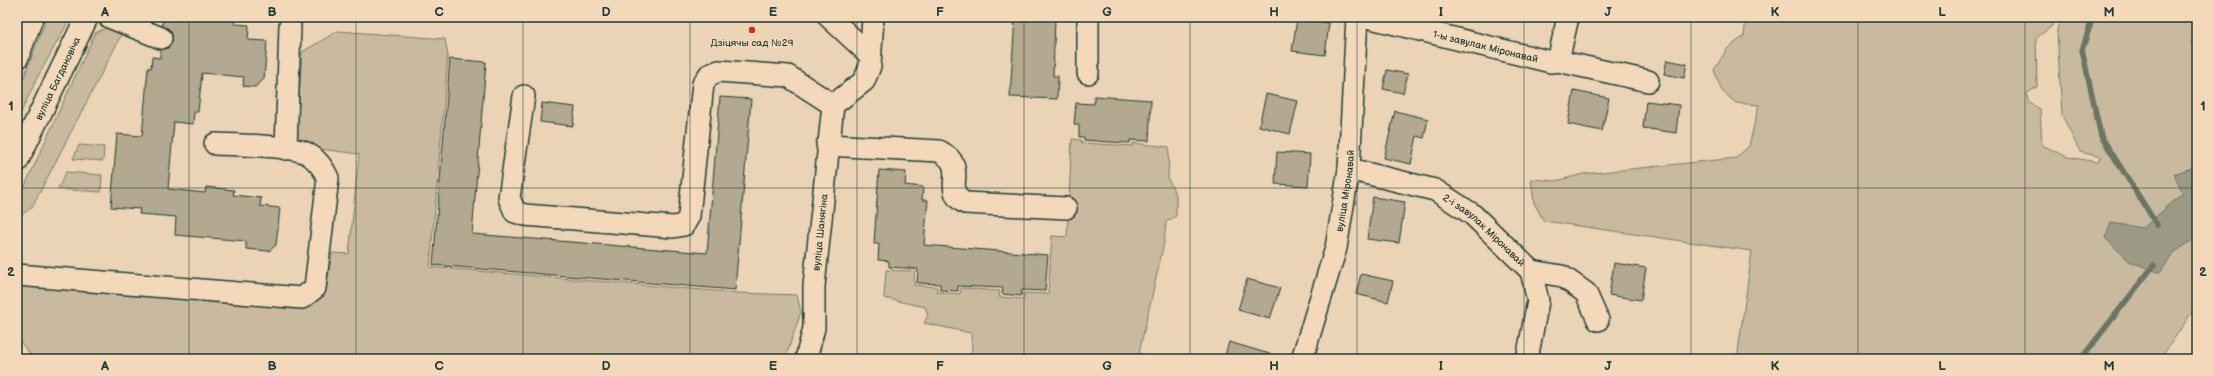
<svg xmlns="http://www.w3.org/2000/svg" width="2214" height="376" font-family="'Balsamiq Sans',sans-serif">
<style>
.green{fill:#c9ba9f;stroke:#747c6a}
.water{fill:#9c9984;stroke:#6a7464}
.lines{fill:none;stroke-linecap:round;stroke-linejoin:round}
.stream{stroke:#6a7464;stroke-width:5.5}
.building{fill:#b2a990;stroke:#1f3d34}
.minor-casing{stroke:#1f3d34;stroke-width:24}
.major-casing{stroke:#1f3d34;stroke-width:25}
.minor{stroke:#f3d9ba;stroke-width:21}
.major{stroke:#f3d9ba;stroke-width:22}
.grid{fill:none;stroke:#1f3d34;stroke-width:1;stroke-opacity:0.55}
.poi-dot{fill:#c8321e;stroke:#f3d9ba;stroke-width:1.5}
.labels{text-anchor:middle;stroke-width:3;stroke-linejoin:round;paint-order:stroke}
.poi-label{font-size:10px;fill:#1f3d34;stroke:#f3d9ba}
.street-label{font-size:10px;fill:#1f3d34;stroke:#f3d9ba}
.neatline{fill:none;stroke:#1f3d34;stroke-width:1.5}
.grid-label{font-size:13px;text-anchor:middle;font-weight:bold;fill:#1f3d34}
</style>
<rect width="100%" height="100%" fill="#ebd3b5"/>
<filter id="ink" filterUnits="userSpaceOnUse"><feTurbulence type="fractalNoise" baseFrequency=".025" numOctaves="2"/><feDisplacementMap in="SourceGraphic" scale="8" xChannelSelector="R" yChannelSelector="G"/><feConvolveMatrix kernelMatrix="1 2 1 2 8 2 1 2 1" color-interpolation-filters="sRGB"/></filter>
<g filter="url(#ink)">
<g class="green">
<polygon points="47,17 71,17 37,78 17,121 17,95"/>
<polygon points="1746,17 2055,17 2052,26 2036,38 2037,87 2027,93 2028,102 2040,109 2042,145 2067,157 2098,162 2102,157 2080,152 2062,115 2057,31 2060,17 2197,17 2192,44 2197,48 2197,305 2160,359 1737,359 1752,251 1544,221 1534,203 1531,179 1556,181 1583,174 1736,158 1749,146 1759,105 1736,103 1722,91 1714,70 1727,49 1744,36"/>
<polygon points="114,28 123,32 32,207 17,218 17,203 95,33 104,29"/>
<polygon points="338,31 445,39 448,56 430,267 738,293 797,295 801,312 785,359 34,359 17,338 17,284 173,296 306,309 325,293 332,253 349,254 359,154 296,146 302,52"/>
<polygon points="1072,139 1081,140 1082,143 1133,146 1133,143 1169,147 1168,179 1176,195 1176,216 1166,222 1164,243 1139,353 1147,356 1146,359 968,359 968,355 972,351 971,333 924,323 928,315 925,307 884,298 886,270 910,271 911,265 915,265 914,285 937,287 937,292 960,294 961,288 1000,291 999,297 1024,299 1024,293 1048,294 1052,236 1067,237"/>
<polygon points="79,145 104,147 103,161 73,159"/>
<polygon points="66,172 102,175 101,192 58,189"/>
</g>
<polygon class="water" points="2197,166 2197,237 2174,253 2160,273 2129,261 2105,238 2111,223 2143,228 2183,193 2174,174"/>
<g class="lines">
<g class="stream">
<polyline points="2093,17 2082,50 2101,136 2157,225"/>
<polyline points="2081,359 2154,265"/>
</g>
</g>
<g class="building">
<polygon points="163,17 235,17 234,24 249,25 248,40 267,41 264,79 255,87 243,86 244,77 202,73 198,112 194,112 193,124 174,122 168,189 205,193 206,187 234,190 233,195 261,198 260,206 280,208 276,245 269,251 246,249 246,241 175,235 176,217 139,214 140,209 111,207 117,134 142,136 148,68 151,68 152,57 160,58 160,50 168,48 172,42 171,31 162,26"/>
<polygon points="1015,17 1055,17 1053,76 1058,76 1057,99 1010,97"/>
<polygon points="1297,19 1329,23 1325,55 1292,51"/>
<polygon points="450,59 486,62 472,234 707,253 720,97 751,99 735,290 433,265"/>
<polygon points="1667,60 1687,64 1684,78 1664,74"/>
<polygon points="1387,70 1408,74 1403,93 1383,89"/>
<polygon points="1574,91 1609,98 1602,131 1568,124"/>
<polygon points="1266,94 1298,101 1290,134 1259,126"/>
<polygon points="1094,96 1151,100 1149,141 1130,140 1130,143 1110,142 1084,140 1084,137 1079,137 1079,125 1074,125 1076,103 1094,104"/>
<polygon points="1646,101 1679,105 1676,133 1643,128"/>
<polygon points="542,103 575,107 573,126 540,122"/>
<polygon points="1395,111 1428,119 1424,138 1417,136 1411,164 1384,158"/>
<polygon points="1277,152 1310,154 1308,186 1275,184"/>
<polygon points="879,170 906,172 905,185 923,187 922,200 928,200 924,245 1048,255 1045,291 1022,290 1021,296 1002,294 1003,288 958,286 958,291 940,290 940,284 917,283 918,269 889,267 889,261 878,260 879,244 874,244"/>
<polygon points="1373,197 1405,202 1399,243 1367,239"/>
<polygon points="1614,263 1646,268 1641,300 1609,295"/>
<polygon points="1361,274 1393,281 1388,302 1356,294"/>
<polygon points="1247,279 1280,288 1270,319 1238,310"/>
<polygon points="1229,342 1273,355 1272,359 1224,359"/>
</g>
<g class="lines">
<defs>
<g id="minor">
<polyline points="109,17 161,38"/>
<polyline points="829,17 870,55"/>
<path id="s1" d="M1367 17 1551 62 1558 61 1648 81"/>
<polyline points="1558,61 1568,17"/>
<polyline points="1088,73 1088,17"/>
<polyline points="524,96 509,198 515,212 525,215 673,227 684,225 689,216 703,84 709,75 719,71 788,76 833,105"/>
<polyline points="833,105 864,81 870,66 873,17"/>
<path d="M827 145 939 151C971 167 940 190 965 203L1066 208"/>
<polyline points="286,149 290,26"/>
<path id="s2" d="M1349 169 1435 190 1472 214 1531 271 1538 301 1527 359"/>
<polyline points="1531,271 1562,276 1586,293 1598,320"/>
<path d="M17 275 302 298 315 288 328 178C323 168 318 160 308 154 293 145 236 145 215 144"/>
<path id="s3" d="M806 359 814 328V286L833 105"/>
<path id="s4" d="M1302 359 1336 248 1349 169 1357 17"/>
</g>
<g id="major">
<polyline points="17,58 32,17"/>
<path id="s5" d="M17 161 87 17"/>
</g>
</defs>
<use href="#minor" class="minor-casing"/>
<use href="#major" class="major-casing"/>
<use href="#minor" class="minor"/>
<use href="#major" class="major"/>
</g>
</g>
<path class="grid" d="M189 17V359M356 17V359M523 17V359M690 17V359M857 17V359M1024 17V359M1190 17V359M1357 17V359M1524 17V359M1691 17V359M1858 17V359M2025 17V359M17 188H2197"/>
<circle class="poi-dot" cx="752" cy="30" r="4"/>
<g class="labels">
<g class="poi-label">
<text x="752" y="46">Дзіцячы сад №29</text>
</g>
<g class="street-label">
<text dy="4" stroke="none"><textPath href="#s1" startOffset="122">1-ы завулак Міронавай</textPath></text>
<text dy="4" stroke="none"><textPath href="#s5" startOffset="92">вуліца Багдановіча</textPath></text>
<text dy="4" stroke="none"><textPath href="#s4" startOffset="174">вуліца Міронавай</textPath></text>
<text dy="4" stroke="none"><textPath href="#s2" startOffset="152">2-і завулак Міронавай</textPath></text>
<text dy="4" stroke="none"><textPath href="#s3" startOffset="128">вуліца Шанягіна</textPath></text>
</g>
</g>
<rect width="2214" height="376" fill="none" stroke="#f3d9ba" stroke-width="44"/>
<rect x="22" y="22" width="2170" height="332" class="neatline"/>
<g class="grid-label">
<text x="105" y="16">A</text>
<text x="272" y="16">B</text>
<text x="439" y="16">C</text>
<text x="606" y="16">D</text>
<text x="773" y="16">E</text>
<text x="940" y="16">F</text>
<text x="1107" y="16">G</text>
<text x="1274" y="16">H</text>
<text x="1441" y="16">I</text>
<text x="1608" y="16">J</text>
<text x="1775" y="16">K</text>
<text x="1942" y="16">L</text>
<text x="2109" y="16">M</text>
<text x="11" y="110">1</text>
<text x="2203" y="110">1</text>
<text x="11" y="276">2</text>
<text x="2203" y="276">2</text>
<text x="105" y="370">A</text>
<text x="272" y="370">B</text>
<text x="439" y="370">C</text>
<text x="606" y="370">D</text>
<text x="773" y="370">E</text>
<text x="940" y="370">F</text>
<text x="1107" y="370">G</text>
<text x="1274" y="370">H</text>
<text x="1441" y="370">I</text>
<text x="1608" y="370">J</text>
<text x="1775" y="370">K</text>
<text x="1942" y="370">L</text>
<text x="2109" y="370">M</text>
</g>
</svg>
